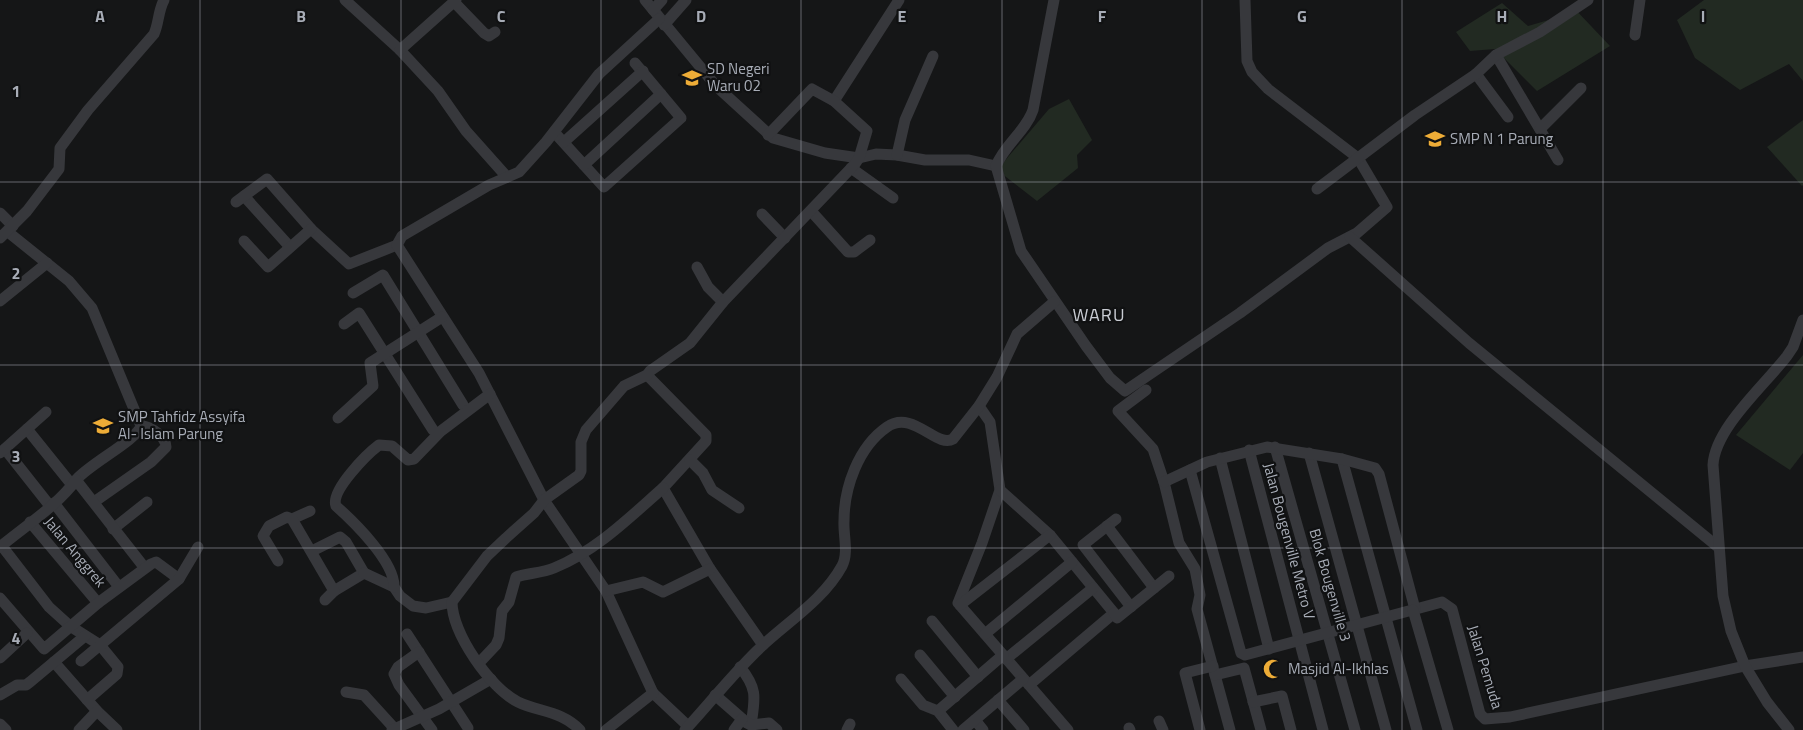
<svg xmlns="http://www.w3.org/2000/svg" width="1803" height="730" font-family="'Titillium Web',sans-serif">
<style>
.green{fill:#222a22}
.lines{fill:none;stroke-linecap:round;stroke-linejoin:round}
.minor{stroke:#37383c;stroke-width:11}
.grid{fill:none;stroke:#a8adb7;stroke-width:1;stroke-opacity:0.55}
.labels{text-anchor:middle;stroke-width:4.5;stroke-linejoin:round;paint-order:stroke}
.poi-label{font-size:15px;fill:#a8adb7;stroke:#101112;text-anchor:start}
.street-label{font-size:15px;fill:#a8adb7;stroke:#101112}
.quarter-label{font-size:18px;letter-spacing:1px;fill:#c9ccd3;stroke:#101112}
.grid-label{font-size:16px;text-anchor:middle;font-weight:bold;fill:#a8adb7;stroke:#101112;stroke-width:4.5;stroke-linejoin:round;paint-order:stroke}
</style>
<rect width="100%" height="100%" fill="#151617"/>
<g class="green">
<polygon points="1704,0 1803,0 1803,81 1789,64 1740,90 1695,58 1677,20"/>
<polygon points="1502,3 1528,26 1559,17 1573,7 1610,46 1537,91 1495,49 1470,51 1456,32"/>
<polygon points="1069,99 1092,140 1077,155 1078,168 1037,201 997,170 1049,109"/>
<polygon points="1803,120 1803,185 1802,186 1767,147"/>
<polygon points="1803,355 1803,453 1790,470 1736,435"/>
</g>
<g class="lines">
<g class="minor">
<polyline points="345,0 400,50 438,91 466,131 507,177"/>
<polyline points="645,0 716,86 773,138 825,153 859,158 876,154 897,155 925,160 969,160 996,166"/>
<path d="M1054 0 1033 110C1026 131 1005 144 996 166L1021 251 1086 346 1110 378 1125 391 1240 313 1328 248 1357 233 1387 207 1358 158 1268 89 1252 72 1247 61 1245 0"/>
<polyline points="454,2 484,33 489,36 495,32"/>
<polyline points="653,10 662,0"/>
<polyline points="664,25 686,0"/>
<polyline points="1635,35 1640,0"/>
<polyline points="400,50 456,0"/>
<polyline points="1496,55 1558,160"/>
<polyline points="1476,74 1508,117"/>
<polyline points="834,101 899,0"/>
<polyline points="1540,129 1581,88"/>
<polyline points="554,132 604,187 681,118 635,63"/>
<polyline points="564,142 643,71"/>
<polyline points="897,155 905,120 933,56"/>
<polyline points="584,165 661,94"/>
<polyline points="851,168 893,198"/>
<polyline points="1317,189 1415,115 1476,74 1496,55 1540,32 1588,0"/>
<polyline points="244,196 290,247"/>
<polyline points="236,202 267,179 311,229 349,264 397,245 402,236 489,185 519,172 546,142 599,74 659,19"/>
<polyline points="811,211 848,252 854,252 870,240"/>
<polyline points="0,213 13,226"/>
<polyline points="762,214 785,238"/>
<polyline points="8,232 69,281 92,308 141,426"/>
<polyline points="1350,237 1469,343 1718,547"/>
<path d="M0 238 27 211 59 169 60 148 88 110 154 34C159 23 158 11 164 0"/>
<polyline points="244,241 268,267 311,229"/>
<polyline points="397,245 479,373 544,500 606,591 653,693 688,726"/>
<polyline points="697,267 708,287 723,302"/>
<polyline points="353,293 383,275 463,405"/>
<polyline points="0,301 47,263"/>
<polyline points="344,324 359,313 433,430"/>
<polyline points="647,375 706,435 706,441 663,488 710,569 763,645"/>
<polyline points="1146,390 1118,411 1153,449 1164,482 1179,543 1195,569 1200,595 1197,609 1230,730"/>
<polyline points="979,406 990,422 1000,490 982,543 958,603 1068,730"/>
<polyline points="338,418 373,386 370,363 442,317"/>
<polyline points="27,429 72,485"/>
<polyline points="1275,447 1355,730"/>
<polyline points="5,449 50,506"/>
<polyline points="1249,450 1323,730"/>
<polyline points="0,453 46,412"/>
<polyline points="1309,453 1386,730"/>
<polyline points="1220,458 1269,649"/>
<polyline points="1342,459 1417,730"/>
<polyline points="690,460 703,473 712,490 739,508"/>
<polyline points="1190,470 1241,653 1245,655 1442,602 1452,609 1480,714 1485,719 1510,717 1745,666 1803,657"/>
<path d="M76 480C89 464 137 440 141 426"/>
<polyline points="1164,482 1207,462 1267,447 1342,459 1375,468 1379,474 1415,609"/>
<polyline points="1000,490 1050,535 1114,613 1029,685"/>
<path d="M94 502 151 462 166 447C166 437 151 426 141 426"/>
<polyline points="54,503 119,587"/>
<polyline points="292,519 310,511"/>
<polyline points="1116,519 1083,545 1131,607"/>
<polyline points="30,522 98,603"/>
<polyline points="1107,526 1154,588"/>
<polyline points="113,529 147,502"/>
<polyline points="2,546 49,607 70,626 100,645 118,667 117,674 87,700"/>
<path d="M0 547C25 526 57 506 76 480L144 567"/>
<polyline points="312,551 340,537 346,542 364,573 334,591"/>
<polyline points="278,561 263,536 269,526 287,517 292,519 334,591 325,600"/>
<polyline points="364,573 394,587 400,596 413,606 426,608 452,602"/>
<path d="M394 587C395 562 354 522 336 506 330 491 367 454 379 445L392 446 408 460 414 459 441 431 490 394"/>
<polyline points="606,591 643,582 663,592 710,569"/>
<polyline points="0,598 44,649 98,603 151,564 156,562 179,579"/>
<polyline points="960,605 1050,535"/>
<polyline points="1413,610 1448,730"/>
<polyline points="1114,613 1117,618 1169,576"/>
<polyline points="932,621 978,677"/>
<polyline points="407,634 468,728"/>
<polyline points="985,634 1072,562"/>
<polyline points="419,652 398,667 394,674 399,685 432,730"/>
<polyline points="920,655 955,697"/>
<polyline points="0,658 27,633"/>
<polyline points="1006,659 1093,588"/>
<polyline points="81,661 179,579 198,547"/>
<polyline points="54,662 97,711 117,730"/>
<path d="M479 663 496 645 499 638 502 611 509 602 516 577C528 573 542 573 554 568 596 551 630 517 663 488"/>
<path d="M740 667C758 689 755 698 751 725"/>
<polyline points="1215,675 1244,668 1261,730"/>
<polyline points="901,679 923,705 938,711 953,730"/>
<polyline points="346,692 364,695 394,728"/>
<polyline points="0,695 17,685 26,685 30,682 85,636"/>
<polyline points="715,695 747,723 751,725 769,723 777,730"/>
<polyline points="998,700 1024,730"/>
<polyline points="1253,702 1282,696 1291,730"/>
<polyline points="938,711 1003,655"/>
<polyline points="975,720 983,730"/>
<polyline points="1159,721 1163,730"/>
<polyline points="0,724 6,730"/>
<polyline points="1129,728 1130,730"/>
<polyline points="79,730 97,711"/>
<polyline points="392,730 439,709 491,679"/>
<path d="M580 730C562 711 539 712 518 702 490 688 452 633 452 602L487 556 506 538 534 513 544 500 579 475 581 471V442L586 430 624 386 647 375 650 371 690 343 723 302 855 164 859 158 867 131 834 101 812 89 768 135"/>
<polyline points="606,730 653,693"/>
<path d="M685 730C711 702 734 672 762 646 789 621 824 599 842 566 849 553 843 534 844 521 844 488 858 447 887 427 913 409 937 449 953 439L979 406 997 377 1017 334 1054 302"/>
<polyline points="734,730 742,719"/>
<polyline points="847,730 850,724"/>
<polyline points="963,730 1023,679"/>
<polyline points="1200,730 1185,673 1213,666"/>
<path d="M1789 730 1767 702 1745 666 1731 631 1723 596 1713 465C1715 428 1764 386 1787 356L1793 347 1803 320"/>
</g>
</g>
<path class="grid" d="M200 0V730M401 0V730M601 0V730M801 0V730M1002 0V730M1202 0V730M1402 0V730M1603 0V730M0 182H1803M0 365H1803M0 548H1803"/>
<defs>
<symbol id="school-bare" viewBox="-9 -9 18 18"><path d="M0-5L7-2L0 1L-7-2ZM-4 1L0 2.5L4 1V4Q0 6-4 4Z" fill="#edac37" stroke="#101112" stroke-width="2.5" paint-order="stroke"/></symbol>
<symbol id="mosque-bare" viewBox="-9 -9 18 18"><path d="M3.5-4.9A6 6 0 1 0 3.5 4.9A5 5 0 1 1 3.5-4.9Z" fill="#edac37" stroke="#101112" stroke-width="2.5" paint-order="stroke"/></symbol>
</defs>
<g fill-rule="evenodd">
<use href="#school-bare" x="678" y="64" width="28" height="28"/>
<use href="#school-bare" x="1421" y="125" width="28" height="28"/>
<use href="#school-bare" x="89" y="412" width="28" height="28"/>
<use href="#mosque-bare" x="1259" y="655" width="28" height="28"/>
</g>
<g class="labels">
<g class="poi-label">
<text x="707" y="74">SD Negeri<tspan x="707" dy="17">Waru 02</tspan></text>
<text x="1450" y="144">SMP N 1 Parung</text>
<text x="118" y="422">SMP Tahfidz Assyifa<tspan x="118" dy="17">Al- Islam Parung</tspan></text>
<text x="1288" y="674">Masjid Al-Ikhlas</text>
</g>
<g class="street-label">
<text transform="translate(1289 541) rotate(75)" y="5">Jalan Bougenville Metro V</text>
<text transform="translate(75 552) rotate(50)" y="5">Jalan Anggrek</text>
<text transform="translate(1330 585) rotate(74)" y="5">Blok Bougenville 3</text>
<text transform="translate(1485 667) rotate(73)" y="5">Jalan Pemuda</text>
</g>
<g class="quarter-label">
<text x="1099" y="321">WARU</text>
</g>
</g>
<g class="grid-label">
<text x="100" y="22">A</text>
<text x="301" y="22">B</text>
<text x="501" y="22">C</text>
<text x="701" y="22">D</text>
<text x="902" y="22">E</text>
<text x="1102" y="22">F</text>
<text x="1302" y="22">G</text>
<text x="1502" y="22">H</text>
<text x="1703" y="22">I</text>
<text x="16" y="97">1</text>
<text x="16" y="279">2</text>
<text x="16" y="462">3</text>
<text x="16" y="644">4</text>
</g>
</svg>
